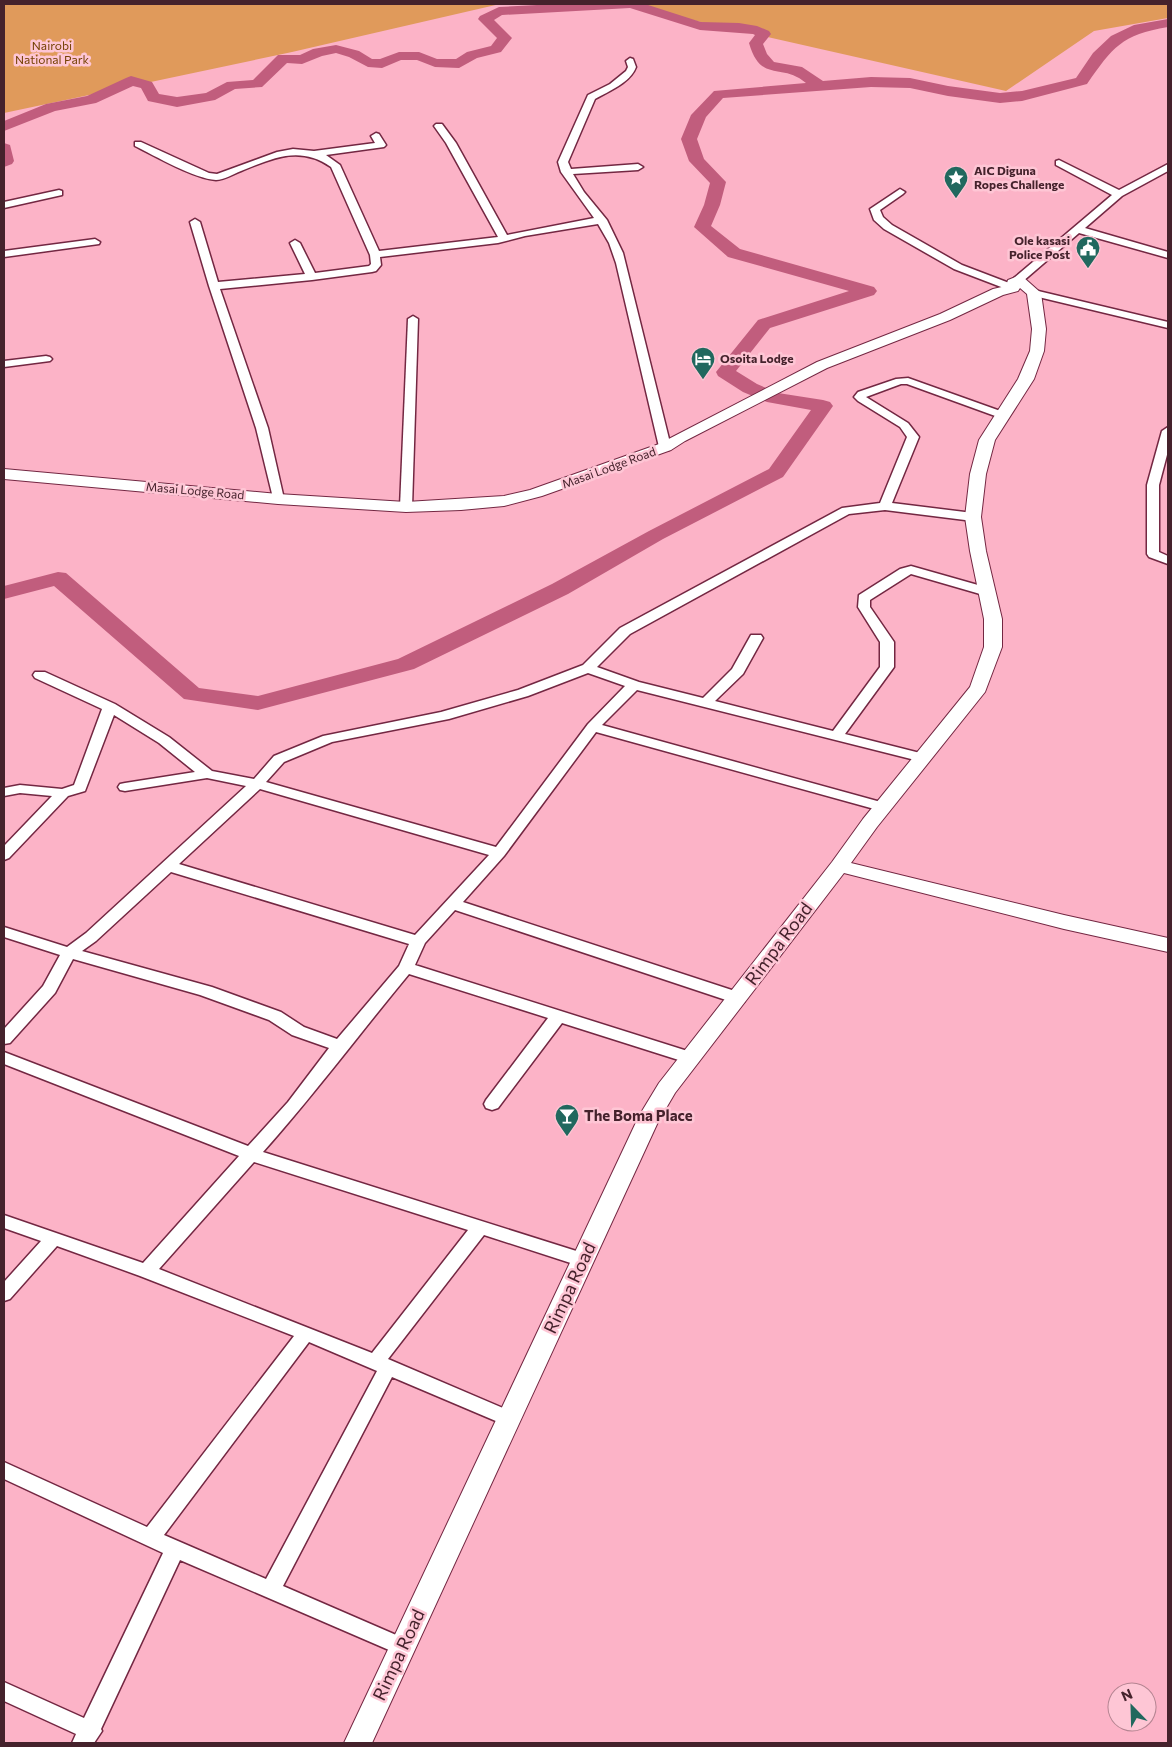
<svg xmlns="http://www.w3.org/2000/svg" width="1172" height="1747" font-family="Commissioner,sans-serif">
<style>
.green{fill:#e09a5b}
.lines{fill:none;stroke-linecap:round;stroke-linejoin:round}
.river{fill:#c15d7d;fill-rule:evenodd}
.street-casing{stroke:#732742;stroke-width:3}
.secondary-casing{stroke:#732742;stroke-width:2}
.street{fill:#fff;fill-rule:evenodd}
.secondary{fill:#fff;fill-rule:evenodd}
.labels{text-anchor:middle;stroke-width:5;stroke-linejoin:round;paint-order:stroke}
.far-park-label{font-size:12px;fill:#754104;stroke:#fec6d5}
.far-poi-label{font-size:12px;font-weight:bold;fill:#45222c;stroke:#fec6d5;text-anchor:start}
.far-street-label{font-size:12px;fill:#45222c;stroke:#fec6d5}
.poi-label{font-size:15px;font-weight:bold;fill:#45222c;stroke:#fec6d5;text-anchor:start}
.near-street-label{font-size:18px;fill:#45222c;stroke:#fec6d5}
</style>
<rect width="100%" height="100%" fill="#fcb3c7"/>
<g class="green">
<polygon points="4,4 500,4 292,52 4,113"/>
<polygon points="621,4 1168,4 1168,18 1094,31 1006,91"/>
</g>
<g class="lines">
<g class="river">
<path d="M556 4H645L701 22 739 23 757 26 769 31 771 34 763 44 767 54 774 62 802 67 823 81 871 77 910 78 948 86 1000 93 1022 91 1076 78 1093 53 1111 36 1134 25 1168 19V27C1121 35 1113 47 1087 84L1022 101 1000 103 948 96 910 88 871 87 723 98 706 117 697 139 704 159 726 182 720 205 711 226 740 249 874 287 877 291 874 295 770 328 736 371 757 384 778 393 823 400 830 402 833 406 783 477 663 539 568 594 414 669 258 710 184 699 54 586 4 599V586L58 572 66 573 199 688 258 696 398 659 552 584 649 531 769 469 811 410 767 402 743 392 718 376 716 372 758 320 849 291 728 257 694 227 704 205 710 183 689 161 681 139 691 115 714 91 806 83C781 62 761 84 749 43L755 35 753 34 700 30 630 8 502 15 494 20 512 38 501 52 477 58 459 68 435 67 417 60H401L382 68 368 67 349 57 336 53 322 56 302 64 287 63 262 87 235 89 215 100 177 107 148 101 141 88 133 86 96 103 55 111 4 131V121L46 104 87 96 126 78 131 76 152 82 159 94 177 97 206 93 227 82 253 80 278 55H300L313 49 336 45 359 51 372 59H380L399 52H419L437 59H456L467 52 491 46 497 38 478 19 480 16 499 7Z"/>
<polygon points="4,143 10,145 14,161 12,164 4,167"/>
</g>
<defs>
<g id="street">
<path d="M630 58 633 59 636 67C630 83 609 91 595 99L568 162 571 169 638 164 643 167 638 170 573 174 584 192 607 220 623 253 671 447 669 450H661L659 447 616 263 609 243 598 224 525 236 498 243 380 257 381 265 376 271 372 272 312 280 220 289 268 428 284 499 282 502H274L256 428 209 286 190 222 195 219 200 222 218 282 305 274 290 243 295 240 300 243 315 273 369 266 371 264 370 255 331 167C300 145 273 158 241 171 233 174 224 180 216 180 195 179 155 156 135 146V142H141L209 173 217 174 277 152 293 149 314 151 375 143 371 136 376 133 379 134 386 145 384 147 326 155 340 165 379 251 498 237 446 143 434 126 436 124H442L456 143 507 235 594 218 561 172 558 162 588 95 610 84 626 71 628 67 626 61Z"/>
<polygon points="1059,160 1119,190 1168,164 1168,171 1122,196 1085,228 1168,252 1168,258 1079,233 1022,282 1014,282 1013,280 1014,278 1112,195 1056,165 1056,161"/>
<polygon points="900,189 905,192 903,194 880,210 883,217 892,225 962,265 1017,286 1018,288 1017,290 1009,290 954,269 884,229 874,220 870,209"/>
<polygon points="59,190 62,191 62,195 4,208 4,202"/>
<polygon points="95,239 100,242 99,244 4,257 4,251"/>
<polygon points="1034,290 1168,322 1168,328 1030,295 1029,293 1030,291"/>
<polygon points="413,316 418,319 412,507 406,511 400,507 408,319"/>
<polygon points="46,356 50,357 52,359 50,361 4,367 4,361"/>
<path d="M908 378 1006 413 1008 415 1002 418 998 417 907 384H901L866 397 908 423 919 437 892 503 973 513 977 514 979 517 977 520 973 521 885 510 849 514 630 634 597 667 639 682 703 698 732 669 751 635H761L763 638 743 674 715 701 833 731 880 667V642L858 607 859 595 900 569 911 566 992 589 993 592 992 595 987 596 911 574 870 600V607L894 642V667L845 734 928 755 930 758 928 761 923 762 637 690 602 725 888 804 890 807 888 810H878L596 732 504 856 463 902 744 994 746 998 744 1002 738 1003 732 1002 455 910 425 943 415 965 697 1054 699 1058 697 1062 691 1064 685 1062 562 1023 498 1108 492 1110 486 1108 484 1104 486 1100 548 1018 409 974C360 1033 314 1095 263 1152L589 1255 592 1260 589 1265 583 1267 484 1235 388 1359 517 1414 520 1419 517 1424 510 1427 392 1377 283 1586 410 1641 413 1647 410 1653 403 1656 396 1653 180 1560 101 1729 102 1731 94 1743H72L76 1734 4 1701V1682L84 1718 163 1553 4 1479V1462L147 1527 294 1336 140 1276 57 1246 10 1299 4 1301V1282L41 1241 4 1228V1215L143 1263 239 1156 4 1064V1052L248 1146 288 1102 329 1048 292 1035 269 1020 200 995 73 959 55 993 10 1043 4 1044V1029L43 986 60 955 4 937V927L67 947 86 933 246 786 207 778 125 791 120 790 118 787 120 784 125 783 195 772 159 743 114 715 85 791 68 796 9 858 4 860V846L52 796 20 793 4 796V788L20 785 62 789 74 785 102 709 35 678 33 675 35 672H45L115 704 169 737 212 771 254 779 274 756 323 736 441 712 518 690 583 665 620 628 842 508 880 503 907 437 900 427 858 401 854 397 858 392 896 379ZM588 673 625 686 588 724 496 847 266 782 284 762 332 742 449 719 528 696ZM260 789 489 855 415 935 179 864ZM171 872 409 944 399 966 337 1039 304 1027 281 1012 212 987 82 951 96 941ZM254 1162 468 1230 372 1353 159 1269ZM309 1342 377 1371 266 1579 164 1535Z"/>
<polygon points="1168,427 1168,451 1159,485 1159,552 1168,556 1168,564 1149,557 1147,554 1147,485 1162,431"/>
</g>
<polygon id="secondary" points="1018,276 1023,277 1041,293 1046,329 1044,351 1034,379 995,440 986,474 981,517 986,551 1002,619 1002,647 985,692 877,827 851,863 1064,915 1168,938 1168,952 1064,929 844,873 675,1093 658,1122 372,1743 344,1743 639,1116 659,1083 832,862 863,819 970,687 984,647 984,619 970,551 965,517 970,474 979,440 1018,379 1030,351 1032,329 1027,294 1020,288 1018,291 1003,295 950,320 827,368 685,441 671,450 542,496 504,506 461,510 406,512 278,504 4,479 4,469 278,494 406,502 504,496 530,490 659,444 817,362 940,314 993,289 1006,286 1008,280"/>
</defs>
<use href="#street" class="street-casing"/>
<use href="#secondary" class="secondary-casing"/>
<use href="#street" class="street"/>
<use href="#secondary" class="secondary"/>
</g>
<defs>
<symbol id="sight-pin" viewBox="-11 -11 22 30"><path d="M0 17L-7.5 6A9.5 9.5 0 1 1 7.5 6Z" fill="#21685e" stroke="#fec6d5"/><path d="M0-6L1.8-2.2L6-1.7L2.9 1.2L3.7 5.4L0 3.3L-3.7 5.4L-2.9 1.2L-6-1.7L-1.8-2.2Z" fill="#fff"/></symbol>
<symbol id="civic-pin" viewBox="-11 -11 22 30"><path d="M0 17L-7.5 6A9.5 9.5 0 1 1 7.5 6Z" fill="#21685e" stroke="#fec6d5"/><path d="M-.6-6.5H3V-4.5H.6V-3L4-1V1h2V6H-6V1h2V-1L-.6-3ZM-1.2 2.5V6h2.4V2.5Z" fill="#fff"/></symbol>
<symbol id="hotel-pin" viewBox="-11 -11 22 30"><path d="M0 17L-7.5 6A9.5 9.5 0 1 1 7.5 6Z" fill="#21685e" stroke="#fec6d5"/><path d="M-6-4.5h1.5V1H6V5H4.5V3h-9V5H-6ZM-4 0a1.8 1.8 0 1 1 3.6 0ZM.5 0V-2.5h3Q6-2.5 6 0Z" fill="#fff"/></symbol>
<symbol id="bar-pin" viewBox="-11 -11 22 30"><path d="M0 17L-7.5 6A9.5 9.5 0 1 1 7.5 6Z" fill="#21685e" stroke="#fec6d5"/><path d="M-6-5H6L.8 .8V4.5H3.5V6h-7V4.5H-.8V.8Z" fill="#fff"/></symbol>
</defs>
<g fill-rule="evenodd">
<use href="#sight-pin" x="942" y="164" width="28" height="38"/>
<use href="#civic-pin" x="1074" y="234" width="28" height="38"/>
<use href="#hotel-pin" x="689" y="345" width="28" height="38"/>
<use href="#bar-pin" x="553" y="1102" width="28" height="38"/>
</g>
<g class="labels">
<g class="far-park-label">
<text x="52" y="50">Nairobi<tspan x="52" dy="14">National Park</tspan></text>
</g>
<g class="far-poi-label">
<text x="974" y="175">AIC Diguna<tspan x="974" dy="14">Ropes Challenge</tspan></text>
<text x="1070" y="245" text-anchor="end">Ole kasasi<tspan x="1070" dy="14">Police Post</tspan></text>
<text x="720" y="363">Osoita Lodge</text>
</g>
<g class="far-street-label">
<text transform="translate(609 468) rotate(-20)" y="4">Masai Lodge Road</text>
<text transform="translate(195 491) rotate(5)" y="4">Masai Lodge Road</text>
</g>
<g class="poi-label">
<text x="584" y="1121">The Boma Place</text>
</g>
<g class="near-street-label">
<text transform="translate(779 944) rotate(-53)" y="6">Rimpa Road</text>
<text transform="translate(570 1288) rotate(-65)" y="6">Rimpa Road</text>
<text transform="translate(399 1655) rotate(-65)" y="6">Rimpa Road</text>
</g>
</g>
<rect width="1172" height="1747" fill="none" stroke="#45222c" stroke-width="10"/>
<g transform="translate(1132 1707) rotate(337)"><circle r="24" fill="#fec6d5" stroke="#b48491"/>
<path d="M0-4L9 19L0 12L-9 19Z" fill="#21685e"/>
<text y="-8" font-size="14" font-weight="bold" text-anchor="middle" fill="#45222c">N</text>
</g>
</svg>
